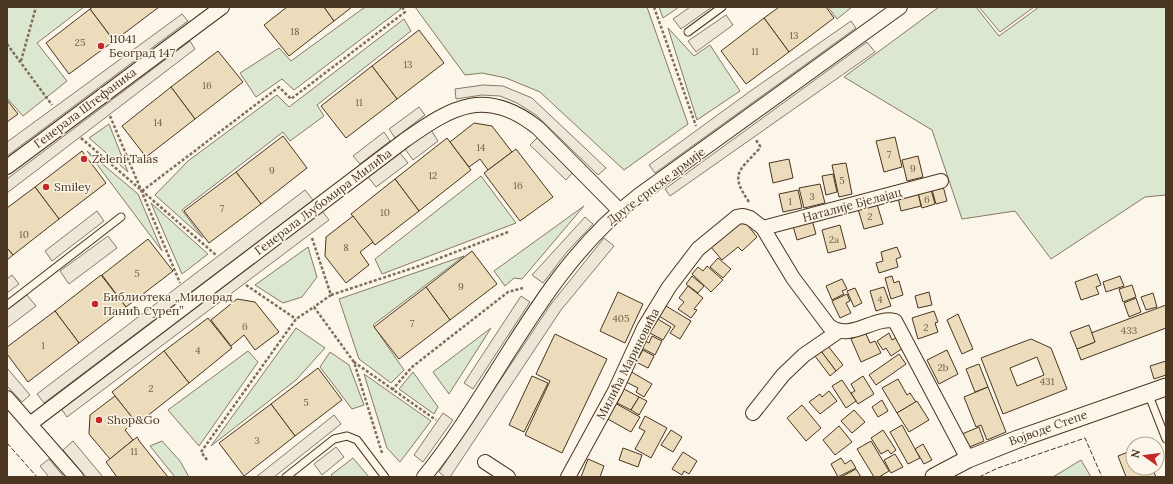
<svg xmlns="http://www.w3.org/2000/svg" width="1173" height="484" font-family="Lora,serif">
<style>
.green{fill:#dce7d0;stroke:#887966}
.parking{fill:#ede7d9;stroke:#887966}
.building{fill:#ecdcbc;stroke:#4a3520;fill-rule:evenodd}
.lines{fill:none;stroke-linecap:round;stroke-linejoin:round}
.service-casing{stroke:#4a3520;stroke-width:9}
.minor-casing{stroke:#4a3520;stroke-width:16}
.tertiary-casing{stroke:#4a3520;stroke-width:19}
.path{stroke:#7f6f5c;stroke-width:2.5;stroke-dasharray:3 2;stroke-linecap:butt}
.service{stroke:#fbf6e9;stroke-width:7}
.minor{stroke:#fbf6e9;stroke-width:14}
.tertiary{stroke:#fbf6e9;stroke-width:17}
.fence{stroke:#4a3520;stroke-width:1;stroke-dasharray:5 2;stroke-linecap:butt}
.poi-dot{fill:#c62828;stroke:#fbf6e9;stroke-width:1.5}
.labels{text-anchor:middle;stroke-width:3;stroke-linejoin:round;paint-order:stroke}
.number-label{font-size:10px;fill:#725f47}
.poi-label{font-size:12px;fill:#4a3520;stroke:#fbf6e9;text-anchor:start}
.street-label{font-size:12px;fill:#4a3520;stroke:#fbf6e9}
</style>
<rect width="100%" height="100%" fill="#fbf6e9"/>
<g class="green">
<polygon points="7,7 84,7 37,43 67,81 23,116 7,98"/>
<polygon points="365,7 398,7 401,9 294,90 282,79 256,97 240,73 279,48 291,61"/>
<polygon points="415,7 647,7 688,124 624,170 540,92 506,78 482,73 465,75"/>
<polygon points="659,7 679,7 663,18"/>
<polygon points="828,7 852,7 837,19"/>
<polygon points="939,7 976,7 999,36 1039,7 1166,7 1166,195 1145,197 1051,259 1015,211 962,219 932,130 844,77"/>
<polygon points="979,7 1034,7 1000,32"/>
<polygon points="404,19 411,31 317,105 324,116 290,141 283,132 182,210 203,238 155,195 188,161 277,95 289,107"/>
<polygon points="668,28 694,56 710,45 740,91 697,120"/>
<polygon points="109,124 128,172 89,138"/>
<polygon points="87,151 138,194 162,251"/>
<polygon points="481,176 516,223 382,274 375,259"/>
<polygon points="151,203 208,254 182,274"/>
<polygon points="584,206 522,279 514,278 505,286 494,271"/>
<polygon points="308,247 317,277 302,297 283,303 255,285"/>
<polygon points="464,256 373,325 404,370 391,383 359,359 339,299"/>
<polygon points="296,328 325,348 296,380 211,446"/>
<polygon points="491,328 449,394 433,372"/>
<polygon points="248,351 258,362 199,446 168,410"/>
<polygon points="330,352 349,365 364,405 352,409 320,367"/>
<polygon points="413,372 438,407 434,414 399,389"/>
<polygon points="364,374 431,421 400,462 387,448"/>
<polygon points="162,441 180,461 189,477 175,477 150,446"/>
<polygon points="353,458 369,477 333,477 331,475"/>
<polygon points="1081,460 1091,477 1053,477"/>
</g>
<g class="parking">
<polygon points="690,7 712,7 681,29 673,19"/>
<polygon points="182,14 188,21 7,156 7,142"/>
<polygon points="726,15 733,25 696,52 688,41"/>
<polygon points="851,21 856,28 655,173 649,165 749,92"/>
<polygon points="190,41 195,49 7,193 7,179"/>
<polygon points="867,42 875,52 670,196 665,189"/>
<polygon points="483,85 503,86 532,98 606,168 598,175 536,115 517,103 500,96 482,95 456,99 455,89"/>
<polygon points="419,107 425,115 395,138 389,129"/>
<polygon points="431,130 438,141 413,160 405,149"/>
<polygon points="384,132 390,141 360,164 353,156"/>
<polygon points="538,137 574,171 566,180 530,145"/>
<polygon points="400,153 408,163 376,187 368,177"/>
<polygon points="305,190 313,200 44,403 37,394"/>
<polygon points="97,211 104,221 52,261 45,251"/>
<polygon points="322,211 329,220 67,417 60,407"/>
<polygon points="585,217 593,224 566,253 543,283 532,275"/>
<polygon points="108,236 117,248 69,284 60,271"/>
<polygon points="604,238 614,246 561,310 450,477 445,477 439,472 551,304"/>
<polygon points="12,275 19,284 7,293 7,279"/>
<polygon points="27,295 36,306 7,328 7,310"/>
<polygon points="521,296 530,302 473,389 464,383"/>
<polygon points="7,368 30,395 22,402 7,386"/>
<polygon points="443,413 453,420 423,462 414,455"/>
<polygon points="334,415 341,424 274,477 256,477"/>
<polygon points="73,441 103,477 86,477 63,450"/>
<polygon points="336,447 344,457 322,475 314,464"/>
<polygon points="49,459 64,477 49,477 40,466"/>
</g>
<g class="building">
<polygon points="93,7 159,7 114,41 90,9"/>
<polygon points="287,7 324,7 334,21 289,56 264,25"/>
<polygon points="324,7 352,7 334,21"/>
<polygon points="779,7 826,7 834,18 789,52 764,18"/>
<polygon points="90,9 114,41 69,74 46,43"/>
<polygon points="764,18 789,52 746,84 721,51"/>
<polygon points="419,30 444,63 397,99 372,66"/>
<polygon points="218,51 243,82 195,119 171,87"/>
<polygon points="372,66 397,99 346,138 321,106"/>
<polygon points="171,87 195,119 146,157 122,126"/>
<polygon points="7,100 18,114 7,122"/>
<polygon points="474,123 492,126 512,152 488,170 480,159 469,167 450,142"/>
<polygon points="283,136 307,168 261,204 236,172"/>
<polygon points="895,137 902,167 884,172 876,141"/>
<polygon points="447,138 471,170 419,211 395,179"/>
<polygon points="516,149 553,197 520,221 484,173"/>
<polygon points="82,151 106,183 59,219 35,187"/>
<polygon points="918,156 923,177 907,181 902,160"/>
<polygon points="789,159 793,178 773,183 769,163"/>
<polygon points="846,163 852,194 839,197 832,165"/>
<polygon points="236,172 261,204 209,243 184,211"/>
<polygon points="833,174 837,192 826,195 822,176"/>
<polygon points="395,179 419,211 375,245 351,214"/>
<polygon points="820,184 825,203 804,208 799,188"/>
<polygon points="943,186 947,201 936,204 932,190"/>
<polygon points="35,187 59,219 13,255 7,248 7,208"/>
<polygon points="798,190 802,208 783,212 779,194"/>
<polygon points="931,190 935,204 922,208 918,193"/>
<polygon points="918,193 921,206 901,211 898,198"/>
<polygon points="877,204 883,224 864,229 858,209"/>
<polygon points="353,216 373,242 360,252 369,265 346,283 325,256 326,237"/>
<polygon points="812,220 816,234 797,240 793,226"/>
<polygon points="745,222 757,237 742,251 738,247 722,260 710,246 736,223"/>
<polygon points="840,225 846,248 828,253 822,230"/>
<polygon points="148,239 173,271 126,307 102,275"/>
<polygon points="897,247 901,257 896,259 898,267 879,273 876,263 883,261 881,252"/>
<polygon points="7,248 13,255 7,260"/>
<polygon points="472,251 497,284 450,320 426,287"/>
<polygon points="718,258 731,269 723,278 710,267"/>
<polygon points="707,266 723,280 711,292 692,274 698,267 703,271"/>
<polygon points="1097,274 1101,285 1096,287 1099,294 1081,300 1075,282"/>
<polygon points="101,275 126,307 79,343 55,311"/>
<polygon points="692,276 704,286 698,293 686,284"/>
<polygon points="892,276 894,283 899,281 903,295 891,299 885,278"/>
<polygon points="1120,276 1124,286 1106,292 1103,282"/>
<polygon points="842,279 847,289 842,291 844,294 832,300 826,286"/>
<polygon points="1132,285 1136,297 1123,302 1119,289"/>
<polygon points="688,286 703,298 694,309 697,310 691,318 678,309 684,302 679,298"/>
<polygon points="426,287 450,320 399,359 374,327"/>
<polygon points="884,287 891,306 876,311 870,291"/>
<polygon points="855,288 862,303 854,307 847,291"/>
<polygon points="618,292 643,304 625,343 600,331"/>
<polygon points="929,292 932,305 918,308 915,296"/>
<polygon points="1153,293 1157,307 1146,310 1141,297"/>
<polygon points="847,294 850,301 846,303 851,313 840,318 832,301"/>
<polygon points="1136,298 1141,312 1129,317 1124,303"/>
<polygon points="237,299 255,302 279,332 255,350 244,335 231,346 211,320"/>
<polygon points="1166,305 1166,328 1081,360 1077,349 1095,342 1091,333"/>
<polygon points="666,306 691,321 680,339 670,333 675,326 659,316"/>
<polygon points="55,311 79,343 28,382 7,354 7,347"/>
<polygon points="934,311 938,322 935,323 938,332 918,339 912,318"/>
<polygon points="958,314 973,349 962,354 947,320"/>
<polygon points="208,318 232,348 189,383 164,351"/>
<polygon points="656,318 671,327 663,340 648,332"/>
<polygon points="1089,325 1095,342 1077,349 1070,332"/>
<polygon points="865,332 870,343 875,341 881,353 861,362 851,339"/>
<polygon points="889,333 892,340 896,338 903,348 891,356 886,348 883,350 877,341"/>
<polygon points="555,334 607,359 562,453 525,435 550,381 536,374"/>
<polygon points="652,336 662,341 655,355 640,347 643,340 649,343"/>
<path d="M1031 339 1051 348 1067 389 1003 414 981 358ZM1037 357 1044 375 1017 386 1010 368Z"/>
<polygon points="828,346 843,365 836,371 821,351"/>
<polygon points="643,350 654,356 648,368 636,362"/>
<polygon points="947,350 958,374 939,384 927,360"/>
<polygon points="164,351 189,383 137,424 112,392"/>
<polygon points="821,351 836,371 830,376 815,356"/>
<polygon points="899,354 906,364 876,385 869,375"/>
<polygon points="1166,361 1166,375 1154,379 1150,366"/>
<polygon points="979,364 988,387 975,392 966,369"/>
<polygon points="318,368 342,400 295,436 271,404"/>
<polygon points="630,371 652,384 644,397 636,392 638,388 624,381"/>
<polygon points="532,376 548,383 524,432 509,425"/>
<polygon points="863,376 874,394 858,404 851,393 855,391 851,384"/>
<polygon points="898,379 907,395 910,393 916,402 897,413 882,388"/>
<polygon points="842,380 856,401 846,408 832,386"/>
<polygon points="988,387 1006,432 987,440 981,425 976,427 964,397"/>
<polygon points="624,389 639,397 631,410 617,403"/>
<polygon points="829,391 837,401 820,414 809,402 820,394 822,397"/>
<polygon points="115,396 135,421 125,430 133,440 110,459 89,434 90,415"/>
<polygon points="639,397 647,401 639,415 631,410"/>
<polygon points="882,400 888,411 878,417 872,407"/>
<polygon points="917,401 929,420 909,432 897,413"/>
<polygon points="615,403 640,417 631,432 606,418"/>
<polygon points="271,404 295,436 244,476 219,443"/>
<polygon points="802,405 821,428 806,441 787,418"/>
<polygon points="854,410 865,422 852,433 841,421"/>
<polygon points="645,416 667,428 651,458 635,449 645,431 639,428"/>
<polygon points="902,425 920,458 908,464 890,432"/>
<polygon points="839,426 852,442 835,455 823,440"/>
<polygon points="979,427 984,441 967,448 962,434"/>
<polygon points="671,430 682,437 673,452 661,445"/>
<polygon points="883,430 896,450 891,454 888,450 881,454 871,438"/>
<polygon points="137,437 140,442 168,477 117,477 106,462"/>
<polygon points="871,441 889,471 879,477 874,477 857,449"/>
<polygon points="923,444 932,460 924,464 915,449"/>
<polygon points="623,448 642,455 638,467 619,460"/>
<polygon points="1133,450 1133,468 1152,468 1156,477 1126,477 1118,456"/>
<polygon points="683,452 697,461 689,474 684,471 682,475 672,469"/>
<polygon points="895,454 903,467 891,473 884,460"/>
<polygon points="841,458 845,464 851,460 856,468 838,477 831,464"/>
<polygon points="588,459 604,466 600,477 581,477"/>
<polygon points="856,469 861,477 841,477"/>
</g>
<g class="lines">
<defs>
<g id="service">
<polyline points="688,32 722,7"/>
<polyline points="7,305 121,217"/>
<polyline points="1148,393 1166,439"/>
<polyline points="286,477 334,439 347,436 357,440 385,477"/>
</g>
<g id="minor">
<polyline points="7,167 222,7"/>
<polyline points="763,228 941,181"/>
<polyline points="7,398 76,477"/>
<polyline points="753,413 783,375 804,355 839,331"/>
<path d="M30 424 405 140C453 106 486 87 538 128L619 210"/>
<polyline points="485,462 508,477"/>
<path d="M424 477C498 386 542 269 638 196L900 7"/>
<path d="M568 477 615 391 644 328 669 287 698 249 737 217 743 216 750 218 763 228 793 278 829 326C851 342 873 316 895 321L968 459"/>
</g>
<polyline id="tertiary" points="934,477 968,459 1018,439 1166,387"/>
</defs>
<use href="#service" class="service-casing"/>
<use href="#minor" class="minor-casing"/>
<use href="#tertiary" class="tertiary-casing"/>
<g class="path">
<polyline points="654,7 696,126"/>
<polyline points="7,44 52,105"/>
<polyline points="21,61 36,7"/>
<polyline points="110,116 180,283"/>
<polyline points="81,138 216,255"/>
<polyline points="142,191 279,87 291,99 405,12 402,7"/>
<path d="M749 202C730 174 738 172 759 149L760 146 756 140"/>
<polyline points="312,238 331,295 314,307"/>
<polyline points="246,285 296,319"/>
<polyline points="331,295 419,266 508,232"/>
<polyline points="392,390 412,367 508,292 523,288"/>
<polyline points="382,453 354,362 436,420"/>
<polyline points="207,460 201,452 296,319 314,307 354,362"/>
</g>
<use href="#service" class="service"/>
<use href="#minor" class="minor"/>
<use href="#tertiary" class="tertiary"/>
<g class="fence">
<polyline points="7,443 37,477"/>
<polyline points="979,477 998,468 1085,438 1102,477"/>
</g>
</g>
<g class="poi-dot">
<circle cx="101" cy="46" r="4"/>
<circle cx="84" cy="159" r="4"/>
<circle cx="46" cy="187" r="4"/>
<circle cx="95" cy="304" r="4"/>
<circle cx="99" cy="420" r="4"/>
</g>
<g class="labels">
<g class="number-label">
<text x="295" y="35">18</text>
<text x="794" y="39">13</text>
<text x="80" y="46">25</text>
<text x="755" y="55">11</text>
<text x="408" y="68">13</text>
<text x="207" y="89">16</text>
<text x="359" y="106">11</text>
<text x="158" y="126">14</text>
<text x="481" y="151">14</text>
<text x="889" y="158">7</text>
<text x="913" y="172">9</text>
<text x="272" y="174">9</text>
<text x="433" y="179">12</text>
<text x="842" y="184">5</text>
<text x="518" y="189">16</text>
<text x="812" y="200">3</text>
<text x="927" y="203">6</text>
<text x="790" y="205">1</text>
<text x="222" y="212">7</text>
<text x="385" y="216">10</text>
<text x="870" y="220">2</text>
<text x="24" y="238">10</text>
<text x="834" y="243">2a</text>
<text x="346" y="251">8</text>
<text x="137" y="277">5</text>
<text x="461" y="290">9</text>
<text x="880" y="303">4</text>
<text x="621" y="322">405</text>
<text x="412" y="327">7</text>
<text x="245" y="330">6</text>
<text x="926" y="331">2</text>
<text x="1129" y="334">433</text>
<text x="43" y="349">1</text>
<text x="198" y="354">4</text>
<text x="943" y="371">2b</text>
<text x="1047" y="385">431</text>
<text x="151" y="392">2</text>
<text x="306" y="406">5</text>
<text x="257" y="444">3</text>
<text x="134" y="455">11</text>
</g>
<g class="poi-label">
<text x="109" y="43">11041<tspan x="109" dy="14">Београд 147</tspan></text>
<text x="92" y="163">Zeleni Talas</text>
<text x="54" y="191">Smiley</text>
<text x="103" y="301">Библиотека „Милорад<tspan x="103" dy="14">Панић Суреп”</tspan></text>
<text x="107" y="424">Shop&amp;Go</text>
</g>
<g class="street-label">
<text transform="translate(85 108) rotate(-37)" y="4">Генерала Штефаника</text>
<text transform="translate(656 186) rotate(-37)" y="4">Друге српске армије</text>
<text transform="translate(323 202) rotate(-37)" y="4">Генерала Љубомира Милића</text>
<text transform="translate(852 205) rotate(-15)" y="4">Наталије Бјелајац</text>
<text transform="translate(628 364) rotate(-63)" y="4">Милића Мариновића</text>
<text transform="translate(1048 428) rotate(-20)" y="4">Војводе Степе</text>
</g>
</g>
<rect width="1173" height="484" fill="none" stroke="#4a3520" stroke-width="16"/>
<g transform="translate(1145 456) rotate(284)"><circle r="19" fill="#fbf6e9" stroke="#b4a999"/>
<path d="M0-3L7 15L0 10L-7 15Z" fill="#c62828"/>
<text y="-6" font-size="11" font-weight="bold" text-anchor="middle" fill="#4a3520">N</text>
</g>
</svg>
